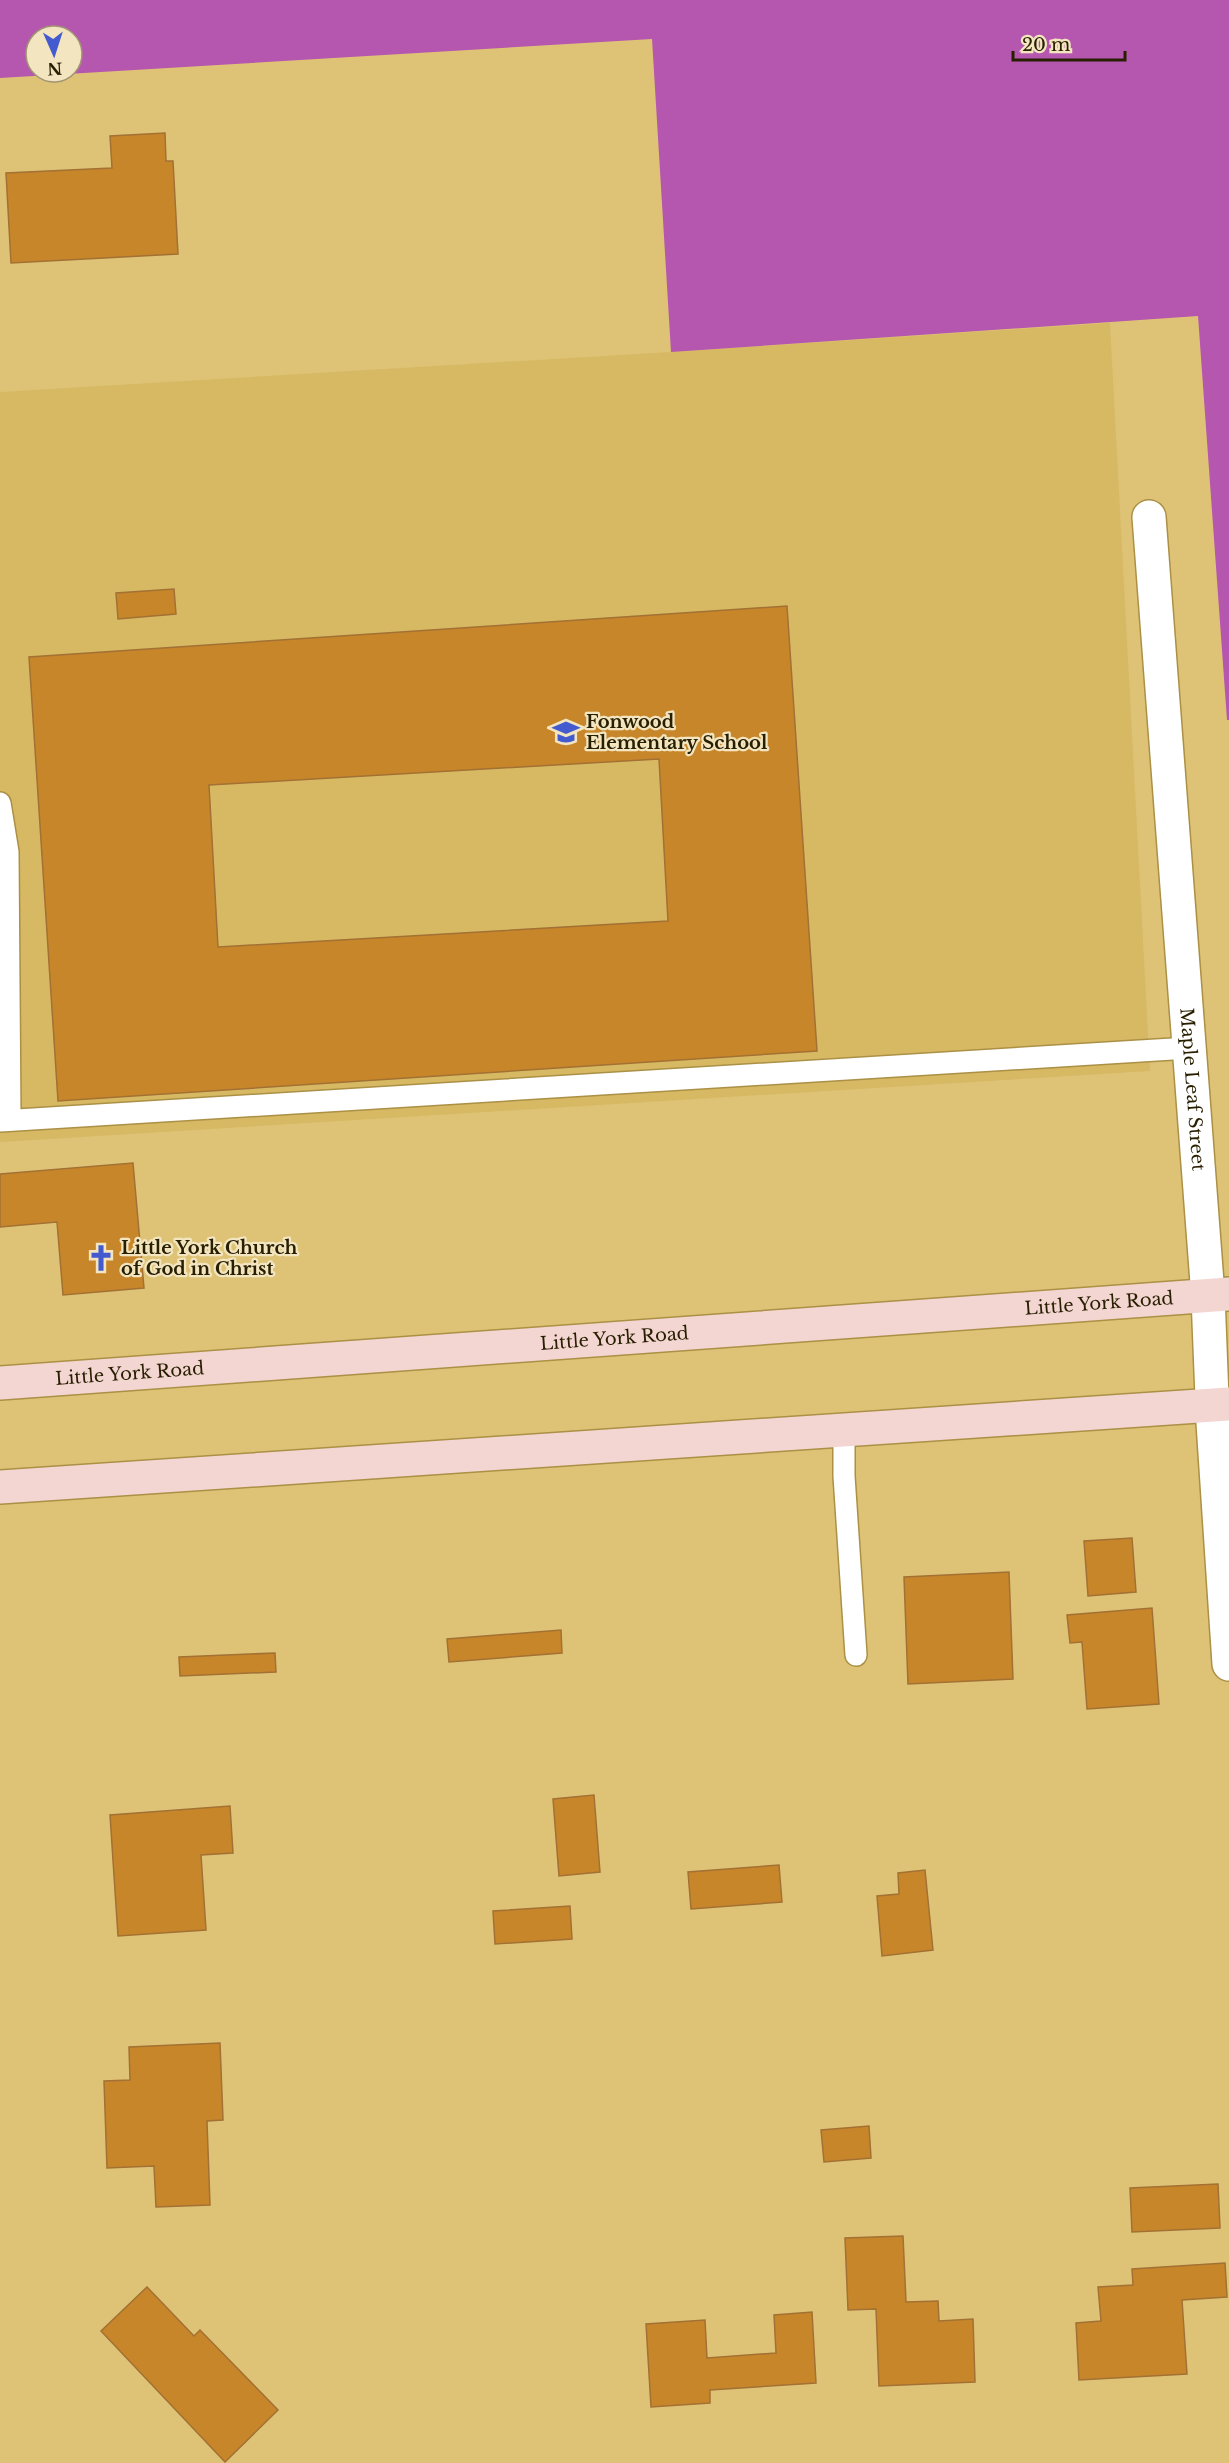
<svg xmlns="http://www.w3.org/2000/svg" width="1229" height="2463" font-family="'Libre Baskerville',serif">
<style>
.built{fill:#d7b964}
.forest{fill:#b557ae;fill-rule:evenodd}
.building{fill:#c8862b;stroke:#a27133;stroke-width:1.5;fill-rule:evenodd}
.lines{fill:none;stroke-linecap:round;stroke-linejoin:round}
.lane-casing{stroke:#ab9045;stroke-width:24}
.street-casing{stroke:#ab9045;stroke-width:36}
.secondary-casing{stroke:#ab9045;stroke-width:36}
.lane{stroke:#fff;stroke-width:21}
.street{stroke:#fff;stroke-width:33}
.secondary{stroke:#f3d6d1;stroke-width:33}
.labels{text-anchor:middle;stroke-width:4.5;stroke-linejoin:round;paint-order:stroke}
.poi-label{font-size:18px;font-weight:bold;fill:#281e00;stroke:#f2e5c0;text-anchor:start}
.street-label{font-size:18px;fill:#281e00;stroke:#f2e5c0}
</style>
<rect width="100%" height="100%" fill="#dec377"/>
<polygon class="built" points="1110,323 1150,1071 0,1142 0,392 671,352"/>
<path class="forest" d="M0 0H1229V720H1227L1198 316 671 352 652 39 0 78ZM36 36H72V72H36Z"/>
<g class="building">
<polygon points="165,133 166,161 173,161 178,254 11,263 6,173 112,168 110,136"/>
<polygon points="174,589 176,614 118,619 116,593"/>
<path d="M787 606 817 1051 58 1101 29 657ZM659 759 668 921 218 947 209 785Z"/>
<polygon points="133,1163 144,1288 63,1295 57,1222 0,1227 0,1174"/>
<polygon points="1132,1538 1136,1592 1088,1596 1084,1541"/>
<polygon points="1009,1572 1013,1679 908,1684 904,1577"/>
<polygon points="1152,1608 1159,1704 1087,1709 1082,1642 1070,1643 1067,1615"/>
<polygon points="561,1630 562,1653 449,1662 447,1639"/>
<polygon points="275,1653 276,1672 180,1676 179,1657"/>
<polygon points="594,1795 600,1872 559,1876 553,1799"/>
<polygon points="230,1806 233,1853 201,1855 206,1930 118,1936 110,1815"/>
<polygon points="779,1865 782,1902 691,1909 688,1872"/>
<polygon points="925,1870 933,1950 882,1956 877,1896 899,1894 898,1873"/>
<polygon points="570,1906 572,1939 495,1944 493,1911"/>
<polygon points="220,2043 223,2120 207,2121 210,2205 156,2207 154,2166 107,2168 104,2081 130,2080 129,2047"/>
<polygon points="869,2126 871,2158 824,2162 821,2130"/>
<polygon points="1218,2184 1220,2228 1132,2232 1130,2188"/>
<polygon points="903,2236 906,2302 938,2301 939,2321 973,2319 975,2382 879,2386 876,2309 848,2310 845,2238"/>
<polygon points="1225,2263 1227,2297 1182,2300 1187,2374 1079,2380 1076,2323 1101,2321 1098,2287 1133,2285 1132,2269"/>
<polygon points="147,2287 194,2336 200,2330 278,2410 225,2462 101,2331"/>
<polygon points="812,2312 816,2383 710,2390 710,2403 651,2407 646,2324 705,2320 707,2358 776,2353 774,2315"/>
</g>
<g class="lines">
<defs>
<g id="lane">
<polyline points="0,803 8,852 10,1120"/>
<polyline points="0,1121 1189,1048"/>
<polyline points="844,1430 844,1476 856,1655"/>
</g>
<g id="street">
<path id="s1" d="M1149 517 1208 1296 1213 1423 1229 1664"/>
</g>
<g id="secondary">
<path id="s2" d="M0 1383 1229 1294"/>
<polyline points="0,1487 1229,1404"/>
</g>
</defs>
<use href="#lane" class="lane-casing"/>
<use href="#street" class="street-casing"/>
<use href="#secondary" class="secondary-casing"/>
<use href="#lane" class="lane"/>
<use href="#street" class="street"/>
<use href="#secondary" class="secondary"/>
</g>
<defs>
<symbol id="school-bare" viewBox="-9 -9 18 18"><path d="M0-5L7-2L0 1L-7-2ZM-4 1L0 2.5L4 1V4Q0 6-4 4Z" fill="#435bce" stroke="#f2e5c0" stroke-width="2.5" paint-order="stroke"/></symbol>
<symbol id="church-bare" viewBox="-9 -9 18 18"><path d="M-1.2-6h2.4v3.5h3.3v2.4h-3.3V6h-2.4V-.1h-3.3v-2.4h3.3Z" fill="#435bce" stroke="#f2e5c0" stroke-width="2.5" paint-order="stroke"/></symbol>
</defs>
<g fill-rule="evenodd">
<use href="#school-bare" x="547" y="713" width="38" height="38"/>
<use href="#church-bare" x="82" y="1239" width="38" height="38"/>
</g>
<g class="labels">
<g class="poi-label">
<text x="586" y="728">Fonwood<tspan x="586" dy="21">Elementary School</tspan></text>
<text x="121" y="1254">Little York Church<tspan x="121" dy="21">of God in Christ</tspan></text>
</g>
<g class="street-label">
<text dy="6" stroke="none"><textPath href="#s1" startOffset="574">Maple Leaf Street</textPath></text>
<text dy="6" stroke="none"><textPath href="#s2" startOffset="1102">Little York Road</textPath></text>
<text dy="6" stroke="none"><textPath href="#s2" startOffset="616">Little York Road</textPath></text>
<text dy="6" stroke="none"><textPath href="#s2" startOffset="130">Little York Road</textPath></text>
</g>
</g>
<g transform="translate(54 54) rotate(177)"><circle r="28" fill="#f2e5c0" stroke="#a19573" stroke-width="1.5"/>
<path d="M0-4.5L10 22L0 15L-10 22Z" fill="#435bce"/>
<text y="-9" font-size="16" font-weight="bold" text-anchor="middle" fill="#281e00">N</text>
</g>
<path d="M1013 51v9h112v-9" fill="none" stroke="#281e00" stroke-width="3"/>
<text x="1022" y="51" font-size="18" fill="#281e00" stroke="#f2e5c0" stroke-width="4.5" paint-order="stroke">20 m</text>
</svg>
